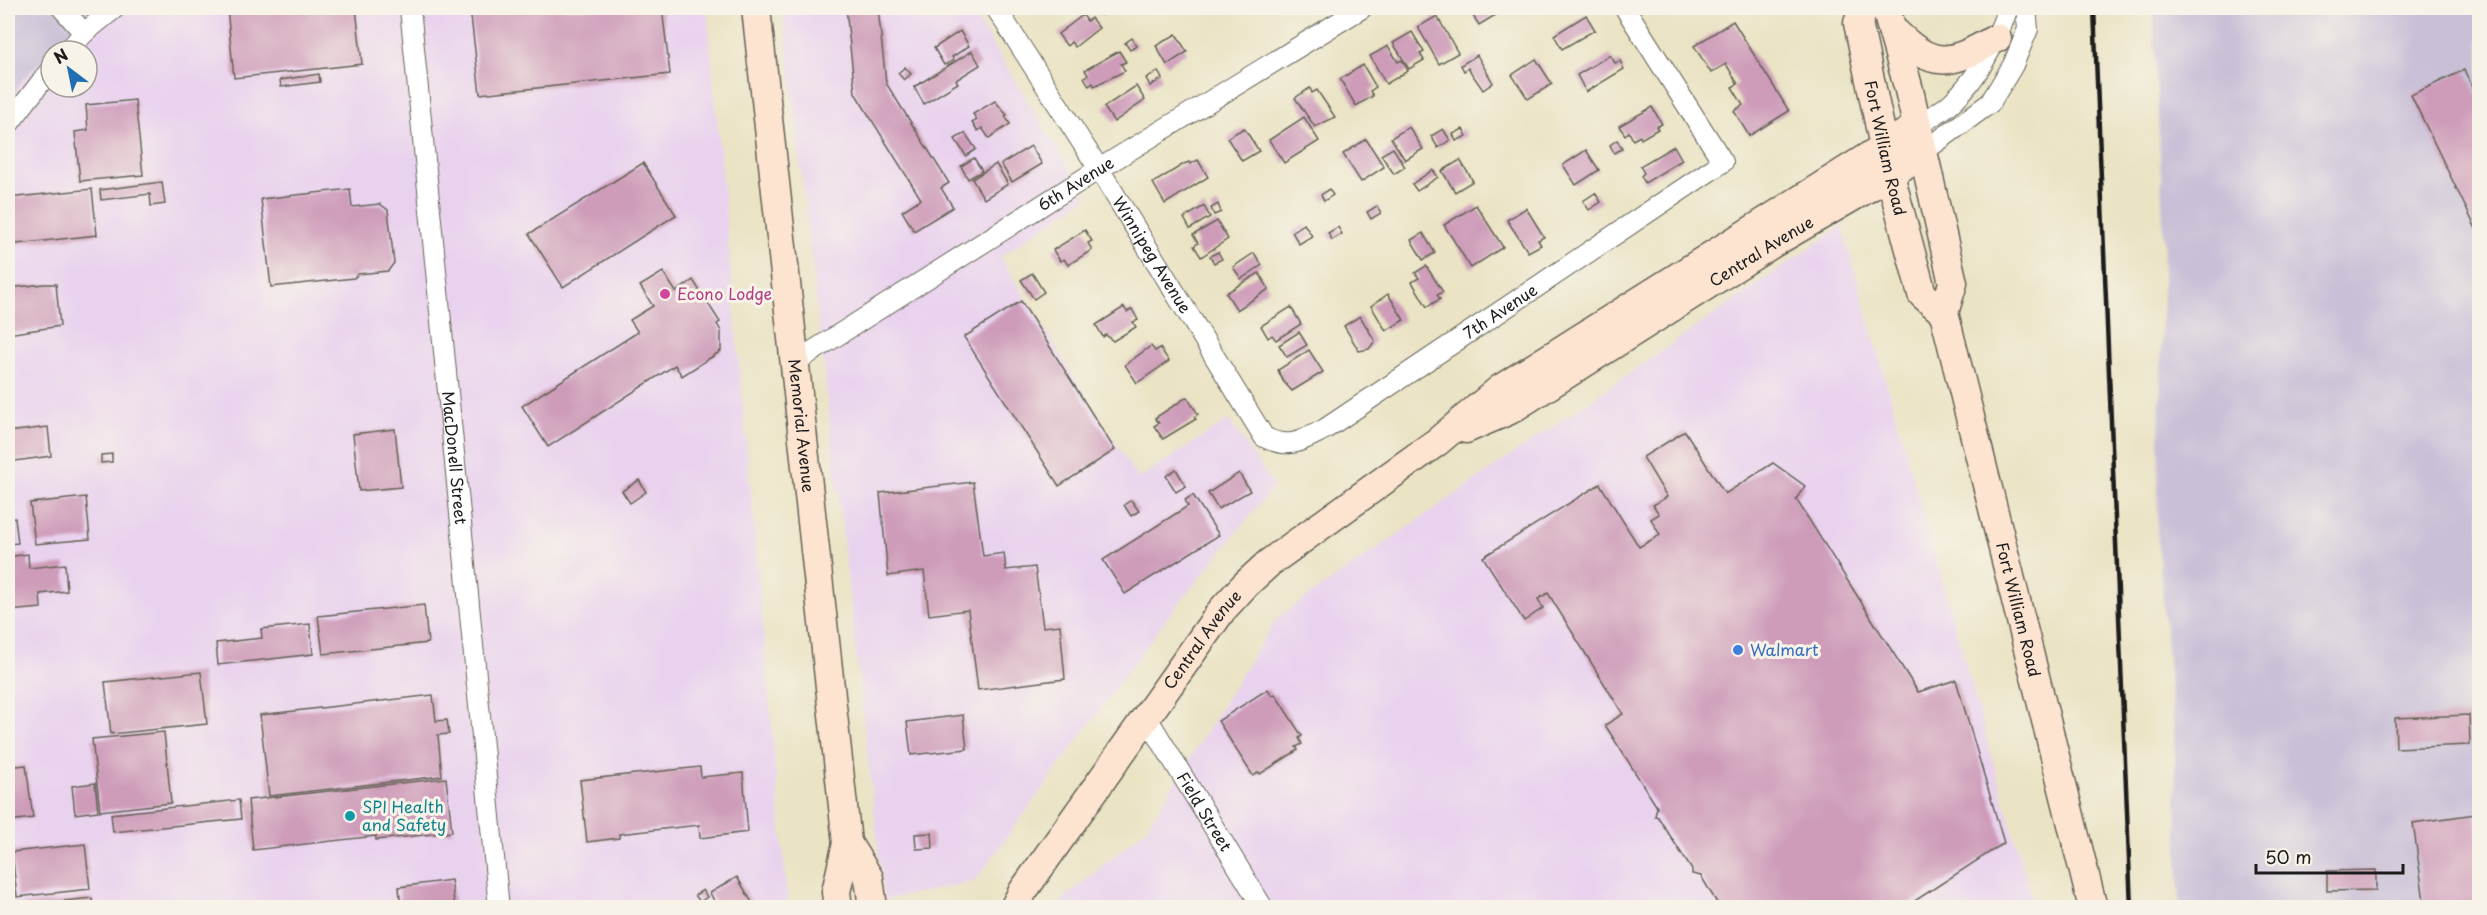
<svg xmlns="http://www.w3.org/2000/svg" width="2487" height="915" font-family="'Playpen Sans',sans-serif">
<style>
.built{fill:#e9d2ee;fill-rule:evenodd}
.industrial{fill:#c9bfd7}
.building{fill:#ce9cb9}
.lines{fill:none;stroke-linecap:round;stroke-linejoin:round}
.minor-casing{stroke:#646257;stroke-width:22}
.secondary-casing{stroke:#646257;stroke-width:31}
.minor{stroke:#fff;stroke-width:20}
.secondary{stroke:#fde4d1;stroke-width:28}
.rail{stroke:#1c1c1c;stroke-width:4.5}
.hotel-dot{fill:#d1479c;stroke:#f7f3e8;stroke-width:2}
.shop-dot{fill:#3f7fe0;stroke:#f7f3e8;stroke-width:2}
.culture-dot{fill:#0f9aa8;stroke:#f7f3e8;stroke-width:2}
.labels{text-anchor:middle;stroke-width:6;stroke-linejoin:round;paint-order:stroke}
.street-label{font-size:16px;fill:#1c1c1c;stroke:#f7f3e8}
.hotel-label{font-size:16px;fill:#b23c85;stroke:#f7f3e8;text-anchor:start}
.shop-label{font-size:16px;fill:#366cbe;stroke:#f7f3e8;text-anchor:start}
.culture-label{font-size:16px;fill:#0d838f;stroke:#f7f3e8;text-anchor:start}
</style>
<rect width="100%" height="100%" fill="#f7f3e8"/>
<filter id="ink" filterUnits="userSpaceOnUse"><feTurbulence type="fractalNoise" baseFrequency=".0167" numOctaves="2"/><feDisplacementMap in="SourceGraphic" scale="12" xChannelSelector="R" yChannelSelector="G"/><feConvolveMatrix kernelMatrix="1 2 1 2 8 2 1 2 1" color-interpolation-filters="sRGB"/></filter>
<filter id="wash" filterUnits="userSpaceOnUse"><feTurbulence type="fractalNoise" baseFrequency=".008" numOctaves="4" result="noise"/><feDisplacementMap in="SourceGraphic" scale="24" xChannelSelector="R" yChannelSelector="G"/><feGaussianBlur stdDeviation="1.35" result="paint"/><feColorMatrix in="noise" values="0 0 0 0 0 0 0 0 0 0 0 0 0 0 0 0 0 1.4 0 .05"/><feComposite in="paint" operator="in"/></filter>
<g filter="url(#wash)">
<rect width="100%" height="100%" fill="#eae3c4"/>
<g class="built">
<path d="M97 8H707L788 907H8V103L23 78ZM51 51H87V87H51Z"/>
<polygon points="783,8 970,8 1087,197 1000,257 1138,479 1229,420 1274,486 1167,618 975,881 884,900"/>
<polygon points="1842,226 2034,907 1053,908 1146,829 1276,619"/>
</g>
<g class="industrial">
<polygon points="8,8 97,8 23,78 8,103"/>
<polygon points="2153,8 2479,8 2479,907 2180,907 2174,734 2157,530 2164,243"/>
</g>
<g id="blocks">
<g class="building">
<polygon points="227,8 356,8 362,64 234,78"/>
<polygon points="470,8 662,8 670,74 480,94"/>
<polygon points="846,8 878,8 886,83 949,183 941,188 953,207 914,231 902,211 921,199 855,93"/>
<polygon points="1098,8 1109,8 1110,9 1101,15 1097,9"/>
<polygon points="1468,8 1507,8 1479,25"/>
<polygon points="1083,15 1087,21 1091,18 1099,28 1075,47 1071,42 1067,46 1058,34"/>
<polygon points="1586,15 1595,30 1562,49 1554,35"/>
<polygon points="1437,16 1458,53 1439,64 1418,27"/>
<polygon points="1733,21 1789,111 1749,136 1734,111 1743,105 1732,87 1738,84 1726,64 1711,73 1694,46"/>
<polygon points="960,31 969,46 952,57 954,60 944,65 934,48"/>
<polygon points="1412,32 1424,52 1420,54 1424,60 1409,69 1393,43"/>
<polygon points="1176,34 1187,52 1167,65 1156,46"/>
<polygon points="1132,38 1137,46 1130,50 1125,43"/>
<polygon points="1388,46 1398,62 1402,60 1408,71 1386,84 1370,56"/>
<polygon points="972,51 980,65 956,80 958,83 924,104 914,87"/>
<polygon points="1119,51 1126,62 1121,64 1125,71 1094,86 1093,83 1089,86 1084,77 1088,75 1085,70"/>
<polygon points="1477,55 1493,83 1483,90 1468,68 1464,71 1461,65"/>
<polygon points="1610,55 1615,63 1620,61 1624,69 1586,92 1577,75"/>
<polygon points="1536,59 1552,84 1528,99 1512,75"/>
<polygon points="1363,65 1376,87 1370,91 1373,96 1356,106 1340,79"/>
<polygon points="905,67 911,74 904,80 898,73"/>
<polygon points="2464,70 2480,102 2480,237 2411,95"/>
<polygon points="1158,71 1162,79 1150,86 1146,78"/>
<polygon points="319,74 320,82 281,87 280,80"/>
<polygon points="1136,86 1145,100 1114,122 1104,107"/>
<polygon points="1310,88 1312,93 1317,90 1335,117 1315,127 1295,98"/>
<polygon points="135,100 143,175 80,181 75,132 88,130 86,105"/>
<polygon points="995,101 1007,115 1005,116 1010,124 989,138 982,128 978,131 972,123 977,120 973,114"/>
<polygon points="1652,107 1662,124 1656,127 1658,129 1641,139 1640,136 1633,140 1629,132 1625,135 1619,126"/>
<polygon points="1304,117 1319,141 1284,163 1269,140"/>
<polygon points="1409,127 1423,149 1405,160 1391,138"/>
<polygon points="1244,128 1259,151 1242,161 1227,138"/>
<polygon points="1443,129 1450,140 1438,148 1431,136"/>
<polygon points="1463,129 1467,136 1456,141 1453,134"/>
<polygon points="965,133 976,149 966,156 955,139"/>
<polygon points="1366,139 1384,167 1361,182 1343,154"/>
<polygon points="1617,140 1622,149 1614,153 1610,145"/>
<polygon points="1031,146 1042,164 1012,182 1001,164"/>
<polygon points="1674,146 1682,160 1645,183 1641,176 1644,173 1640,166"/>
<polygon points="1393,148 1405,167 1394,174 1381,155"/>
<polygon points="1586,150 1599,170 1576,185 1563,165"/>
<polygon points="974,158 982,171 968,179 961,166"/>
<polygon points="1198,160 1208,177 1165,204 1153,183 1184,164 1189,162 1190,164"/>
<polygon points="1460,160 1473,181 1455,192 1442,171"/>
<polygon points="643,163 676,215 563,287 529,234"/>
<polygon points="996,164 1008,184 984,199 972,179"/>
<polygon points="1433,170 1438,177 1417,191 1412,184"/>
<polygon points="162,182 165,204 151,206 150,194 101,200 100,190"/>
<polygon points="92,189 97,235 8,245 8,198"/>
<polygon points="350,189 352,207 380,204 388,210 394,263 388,271 358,274 354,278 271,287 261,199"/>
<polygon points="1329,189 1333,195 1324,201 1321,195"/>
<polygon points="1595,193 1601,202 1589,210 1583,201"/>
<polygon points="1218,204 1221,212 1214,215 1211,208"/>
<polygon points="1476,205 1503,247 1471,268 1444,225"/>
<polygon points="1204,206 1210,217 1190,229 1184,218"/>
<polygon points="1377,206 1381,213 1371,219 1367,212"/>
<polygon points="1526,208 1544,237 1538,240 1541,245 1528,252 1507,220"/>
<polygon points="1217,221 1228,239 1201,257 1194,246 1198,243 1193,235"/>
<polygon points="1304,224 1312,236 1299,244 1292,232"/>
<polygon points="1338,227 1342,234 1332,240 1328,233"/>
<polygon points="1085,230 1092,241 1088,243 1092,250 1068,265 1064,259 1060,261 1053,250"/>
<polygon points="1423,233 1435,253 1423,260 1411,240"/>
<polygon points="1218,252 1222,259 1214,263 1210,256"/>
<polygon points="1254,253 1262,265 1241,279 1233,267"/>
<polygon points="1426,266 1443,292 1437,295 1440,299 1427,307 1412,282 1419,278 1415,273"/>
<polygon points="663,272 676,292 693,280 720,322 717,324 721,331 721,351 682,376 675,365 548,447 522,406 638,332 630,320 653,306 640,286"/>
<polygon points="1032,273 1044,292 1034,299 1021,280"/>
<polygon points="1259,273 1269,289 1237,310 1226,293"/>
<polygon points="44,284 56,284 60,326 8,334 8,288"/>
<polygon points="1388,294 1404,320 1386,331 1371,306"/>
<polygon points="1021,301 1115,450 1059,486 964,337"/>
<polygon points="1124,307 1127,312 1132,309 1138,320 1133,322 1136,327 1113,341 1106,335 1103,337 1096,325"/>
<polygon points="1291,307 1301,324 1276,340 1272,335 1268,338 1261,326"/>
<polygon points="1360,316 1375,341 1369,349 1359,351 1344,326"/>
<polygon points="1299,332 1307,345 1287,357 1279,345"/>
<polygon points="1151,346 1155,351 1160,348 1169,361 1137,383 1125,365"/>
<polygon points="1309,350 1323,372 1292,391 1283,381 1278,370"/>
<polygon points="1187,397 1198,414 1194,417 1196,419 1163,439 1154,426 1159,423 1155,418"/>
<polygon points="48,427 51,456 8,462 8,432"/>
<polygon points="395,429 401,487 359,491 353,434"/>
<polygon points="1685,431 1725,494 1773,463 1805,486 1796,499 1918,692 1956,680 2004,843 1904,908 1720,908 1701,876 1692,874 1692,870 1658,817 1655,816 1657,807 1605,725 1623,714 1548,593 1538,599 1543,608 1524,621 1483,557 1600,484 1639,547 1660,535 1651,519 1659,514 1653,505 1667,497 1643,457"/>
<polygon points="112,454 112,462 101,463 101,455"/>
<polygon points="1176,469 1186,486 1176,492 1166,476"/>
<polygon points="1239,473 1250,491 1218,509 1208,493"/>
<polygon points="639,480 646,492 630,503 622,491"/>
<polygon points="973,482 983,556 1004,553 1006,570 1035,567 1043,627 1060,625 1065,679 978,690 968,610 929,615 924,571 888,576 880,493"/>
<polygon points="1193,495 1219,535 1125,594 1103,560 1188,506 1185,500"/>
<polygon points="86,497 90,539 35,544 30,503"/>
<polygon points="1131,500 1139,511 1131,516 1124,505"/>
<polygon points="15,518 18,543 8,544 8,519"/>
<polygon points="28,554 29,568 65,564 67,591 40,594 41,608 8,611 8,557"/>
<polygon points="424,605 428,643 323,654 318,616"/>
<polygon points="310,624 313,654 218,665 216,643 262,638 261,629"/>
<polygon points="201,672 207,724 111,734 105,682"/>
<polygon points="1268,689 1272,696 1275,694 1302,736 1299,738 1302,744 1296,747 1298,750 1260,774 1259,772 1253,776 1218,721"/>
<polygon points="433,695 436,721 447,720 449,734 438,735 442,776 269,796 260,715"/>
<polygon points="963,715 967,749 911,755 907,722"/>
<polygon points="2469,715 2470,745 2396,748 2395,718"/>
<polygon points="164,732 171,803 100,811 92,739"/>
<polygon points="26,765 33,818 8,821 8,767"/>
<polygon points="700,767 701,777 743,773 748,832 700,838 699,825 619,834 619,838 587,842 580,780"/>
<polygon points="446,778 452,832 376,840 376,836 253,850 248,800"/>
<polygon points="95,783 98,811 75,814 72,786"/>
<polygon points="239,800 241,819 113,832 111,814"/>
<polygon points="2475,814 2480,846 2480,908 2425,908 2413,823"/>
<polygon points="932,833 933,848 916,849 915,834"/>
<polygon points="85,844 90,889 17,897 12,852"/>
<polygon points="2376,870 2376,890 2327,891 2327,871"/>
<polygon points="737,877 743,887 755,908 719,908 716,904 710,893"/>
<polygon points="451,880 455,908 401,908 399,887"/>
<polygon points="703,890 707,897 700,902 695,895"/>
<polygon points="92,898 93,908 16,908 16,906"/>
</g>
</g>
</g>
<g filter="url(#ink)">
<use href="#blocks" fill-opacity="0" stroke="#646257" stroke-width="1.5"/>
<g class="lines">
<defs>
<g id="minor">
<polyline points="62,8 84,33"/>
<path id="s1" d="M410 8 499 908"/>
<path id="s2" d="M996 8 1099 169 1264 437C1290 450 1301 441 1325 429L1723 162 1625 8"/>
<polyline points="68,51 84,33 115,8"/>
<polyline points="8,125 51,69"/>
<path d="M1917 126C1929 118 1943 111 1953 101 1980 76 1996 42 2008 8"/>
<polyline points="1923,152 1990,103 2013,65 2028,29 2026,8"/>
<path id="s3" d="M794 363 1099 169 1362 8"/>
<path id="s4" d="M1146 716 1263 908"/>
</g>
<g id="secondary">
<path id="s5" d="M756 8 847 843 836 892 838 908"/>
<path id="s6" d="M1864 8 1858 23 1890 175 1922 294 1944 313"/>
<path id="s7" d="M1884 8 1887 12 1909 90 1953 283 1944 313 2093 908"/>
<path d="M1892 29C1933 70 1949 66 1997 38"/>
<path id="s8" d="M1466 429 1510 410 1775 242 1890 175 1923 152"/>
<polyline points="847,843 869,878 873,908"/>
<path id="s9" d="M1014 908 1023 891 1222 610 1245 585 1269 563 1437 442 1500 389 1917 126"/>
</g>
</defs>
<use href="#minor" class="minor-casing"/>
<use href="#secondary" class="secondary-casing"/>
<use href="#minor" class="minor"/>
<use href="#secondary" class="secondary"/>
<polyline class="rail" points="2094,8 2131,908"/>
</g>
</g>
<circle class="hotel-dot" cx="665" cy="294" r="6"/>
<circle class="shop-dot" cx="1738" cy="650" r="6"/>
<circle class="culture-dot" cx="350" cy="816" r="6"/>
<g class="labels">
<g class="street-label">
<text dy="6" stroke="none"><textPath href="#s6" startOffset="144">Fort William Road</textPath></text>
<text dy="6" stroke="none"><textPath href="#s3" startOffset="334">6th Avenue</textPath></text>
<text dy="6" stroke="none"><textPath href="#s8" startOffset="345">Central Avenue</textPath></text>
<text dy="6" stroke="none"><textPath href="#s2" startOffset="292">Winnipeg Avenue</textPath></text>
<text dy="6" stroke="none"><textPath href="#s2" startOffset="782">7th Avenue</textPath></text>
<text dy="6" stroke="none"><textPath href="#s5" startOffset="420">Memorial Avenue</textPath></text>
<text dy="6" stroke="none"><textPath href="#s1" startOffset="452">MacDonell Street</textPath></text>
<text dy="6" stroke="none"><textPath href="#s7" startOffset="621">Fort William Road</textPath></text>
<text dy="6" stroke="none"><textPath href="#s9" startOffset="328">Central Avenue</textPath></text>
<text dy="6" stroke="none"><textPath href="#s4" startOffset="112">Field Street</textPath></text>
</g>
<g class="hotel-label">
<text x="677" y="300">Econo Lodge</text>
</g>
<g class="shop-label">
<text x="1750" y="656">Walmart</text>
</g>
<g class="culture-label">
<text x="362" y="813">SPI Health<tspan x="362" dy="18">and Safety</tspan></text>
</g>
</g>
<rect width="2487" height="915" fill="none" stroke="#f7f3e8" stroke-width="30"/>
<g transform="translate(69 69) rotate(328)"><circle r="28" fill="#f7f3e8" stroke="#9f9d96" stroke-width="1.5"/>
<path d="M0-4.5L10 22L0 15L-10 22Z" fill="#1f6fb2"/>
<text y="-9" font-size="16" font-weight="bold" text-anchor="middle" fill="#1c1c1c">N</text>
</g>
<path d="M2256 864v9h147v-9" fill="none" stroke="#1c1c1c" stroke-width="3"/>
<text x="2265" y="864" font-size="18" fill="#1c1c1c" stroke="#f7f3e8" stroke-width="4.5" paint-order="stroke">50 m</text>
</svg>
